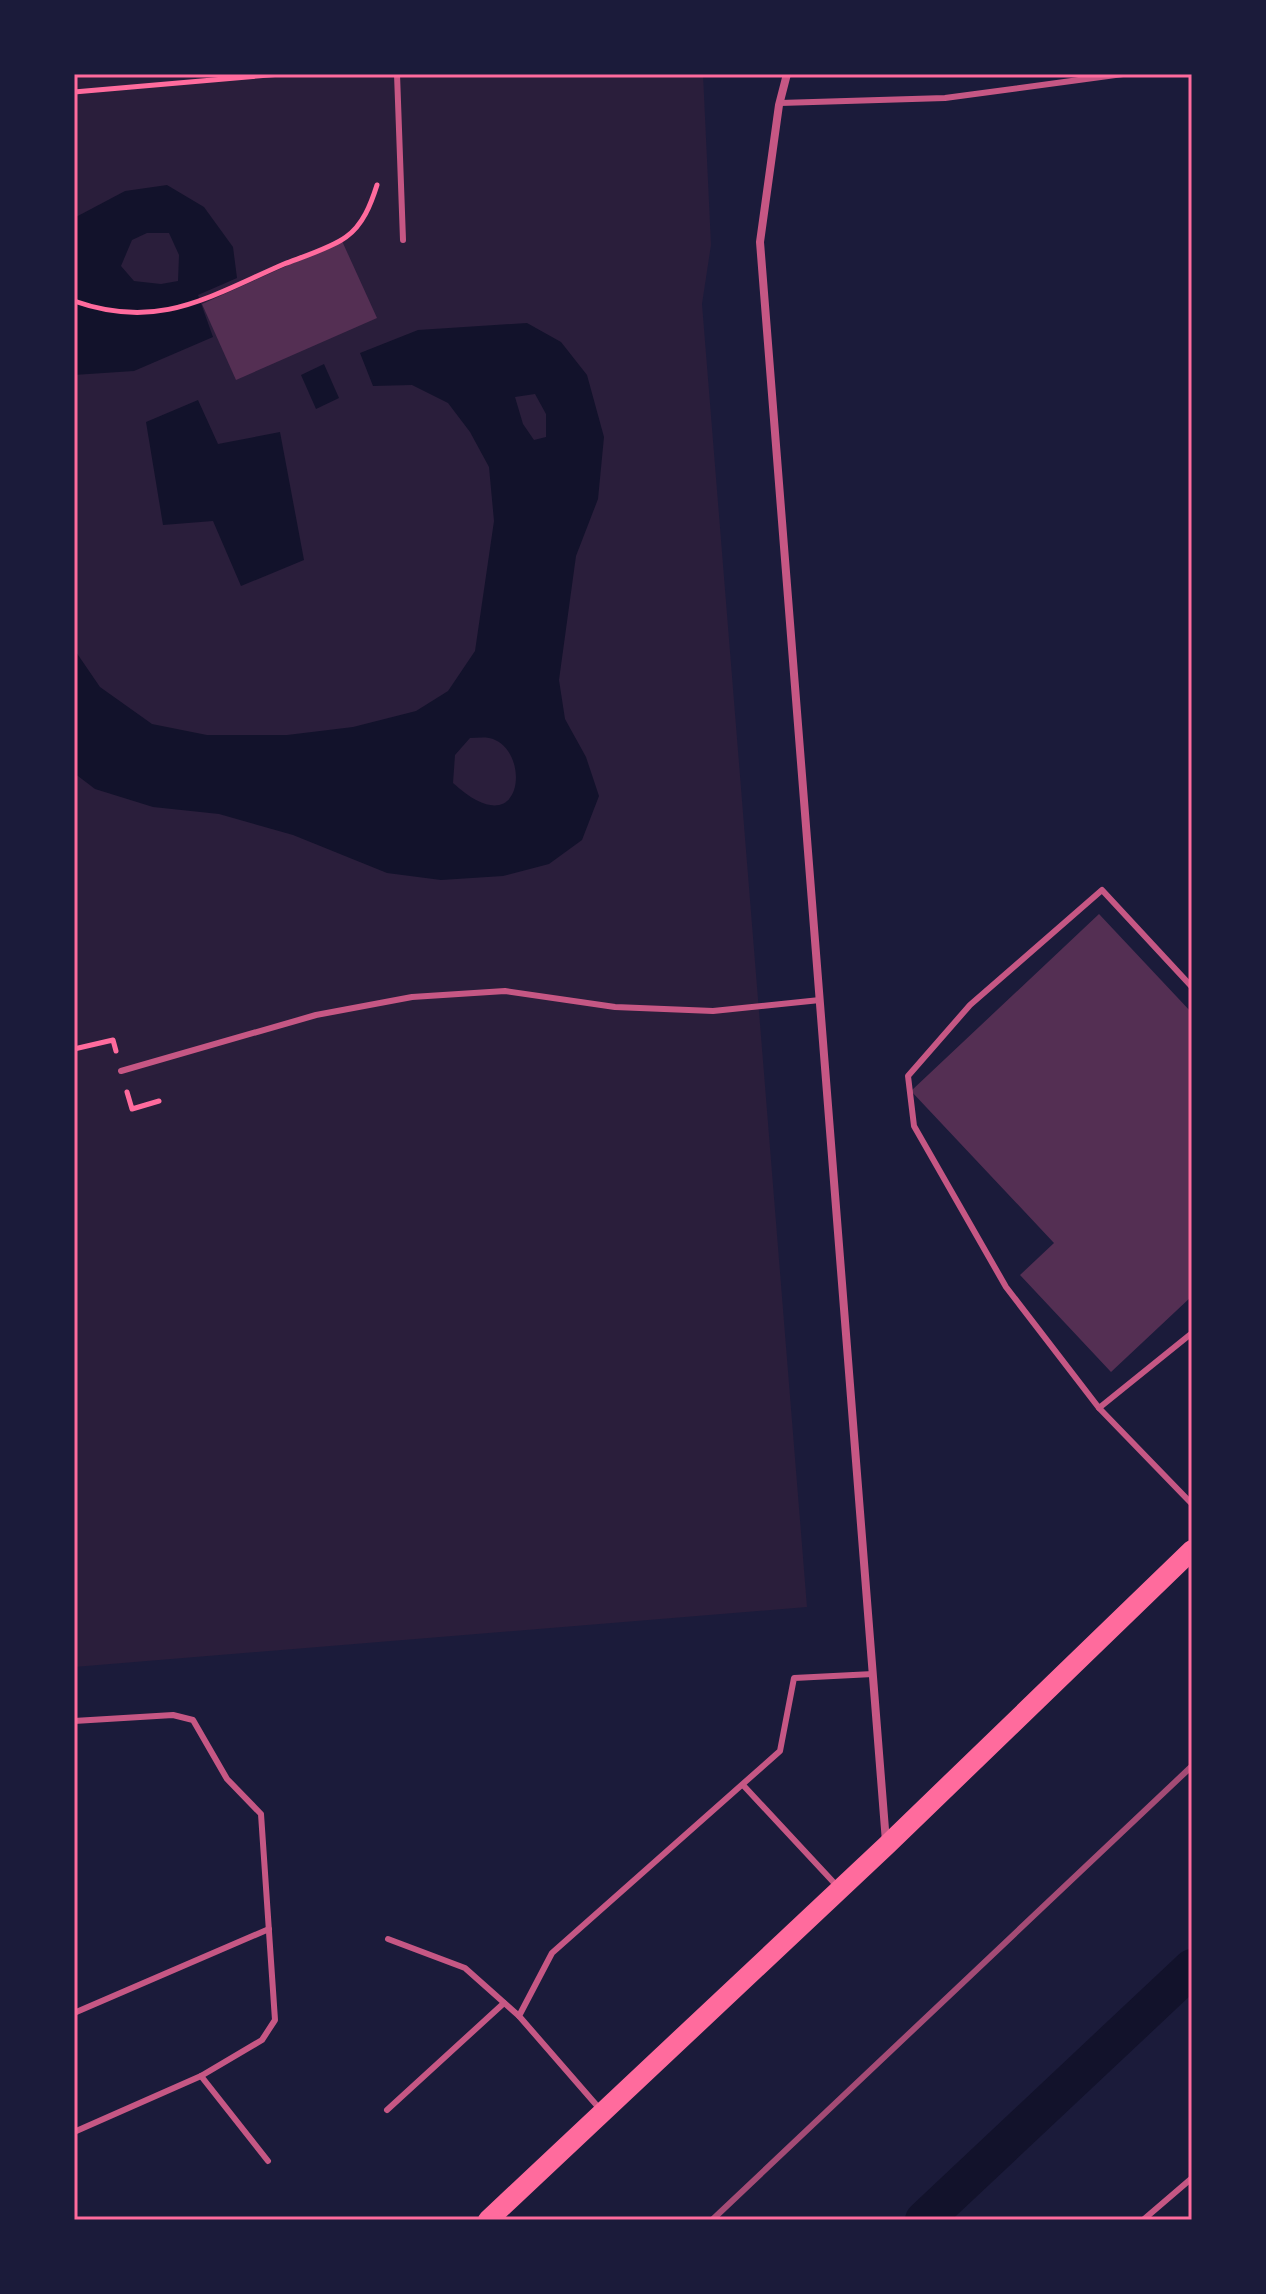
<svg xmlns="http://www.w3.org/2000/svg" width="1266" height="2294" font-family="Mulish,sans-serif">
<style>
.green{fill:#2a1e3b}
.water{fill:#12122b;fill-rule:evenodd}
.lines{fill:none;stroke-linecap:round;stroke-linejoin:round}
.canal{stroke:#12122b;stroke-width:38}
.building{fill:#542f53}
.path{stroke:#ff6b9d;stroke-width:5}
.service{stroke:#c65784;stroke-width:6}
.minor{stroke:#c65784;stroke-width:8}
.primary{stroke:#ff6b9d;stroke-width:20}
.rail{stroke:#a44b75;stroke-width:6}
.neatline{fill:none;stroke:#ff6b9d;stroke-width:3}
</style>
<rect width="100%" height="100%" fill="#1b1b3a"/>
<polygon class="green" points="74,74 703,74 711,245 702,304 807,1607 74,1667"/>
<g class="water">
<path d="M167 185 204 207 233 247 237 278 198 295 213 337 134 371 74 375V218L125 191ZM147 233H169L179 255 178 281 161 284 134 281 121 266 132 240Z"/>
<path d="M527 323 561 342 587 375 604 437 598 499 576 556 559 680 565 719 586 757 599 796 582 840 549 864 503 876 441 880 387 873 293 835 219 814 153 807 95 789 74 773V649L100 687 152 724 207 735H287L353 727 416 711 448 691 475 651 494 521 489 467 470 432 448 403 412 385 373 386 360 353 418 330ZM535 394 546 414V437L534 440 523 424 515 397ZM470 738C476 738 483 737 489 738 532 746 526 850 453 783L455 755Z"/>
<polygon points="324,364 339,398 316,409 301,375"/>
<polygon points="198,400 218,444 280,432 304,560 241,586 213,521 163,525 146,422"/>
</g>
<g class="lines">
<polyline class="canal" points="924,2220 1192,1968"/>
</g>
<g class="building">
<polygon points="342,241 377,318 236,380 202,304"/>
<polygon points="1099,914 1192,1013 1192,1296 1111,1372 1020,1275 1054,1243 911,1091"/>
</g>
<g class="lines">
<g class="path">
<polyline points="74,92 281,74"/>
<path d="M74 301C159 331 208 297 284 264 302 257 331 248 346 237 363 225 371 204 377 185"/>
<polyline points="74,1049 113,1040 116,1051"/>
<polyline points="127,1092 132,1109 159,1101"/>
</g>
<g class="service">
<polyline points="397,74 403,240"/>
<polyline points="780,103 945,98 1123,74"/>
<polyline points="1192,987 1102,890 970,1005 908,1076 914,1126 1006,1287 1099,1408 1192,1333"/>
<polyline points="121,1071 316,1015 412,997 505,991 615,1007 713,1011 820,1000"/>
<polyline points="1099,1408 1192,1504"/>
<polyline points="74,1721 173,1715 193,1720 227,1779 261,1814 275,2020 262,2040 201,2076 74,2132"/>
<polyline points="743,1785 837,1886"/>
<polyline points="388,1939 465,1968 519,2016"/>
<polyline points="74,2013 269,1929"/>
<polyline points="201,2076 268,2161"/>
<polyline points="599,2108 519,2016 552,1953 780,1751 794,1678 873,1674"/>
<polyline points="387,2110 504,2003"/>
<polyline points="1143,2220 1192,2178"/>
</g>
<polyline class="minor" points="787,74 779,105 760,242 886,1842"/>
<polyline class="primary" points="488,2220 887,1845 1192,1550"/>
<polyline class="rail" points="712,2220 1192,1766"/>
</g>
<rect width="1266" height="2294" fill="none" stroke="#1b1b3a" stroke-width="152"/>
<rect x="76" y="76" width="1114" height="2142" class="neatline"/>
</svg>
